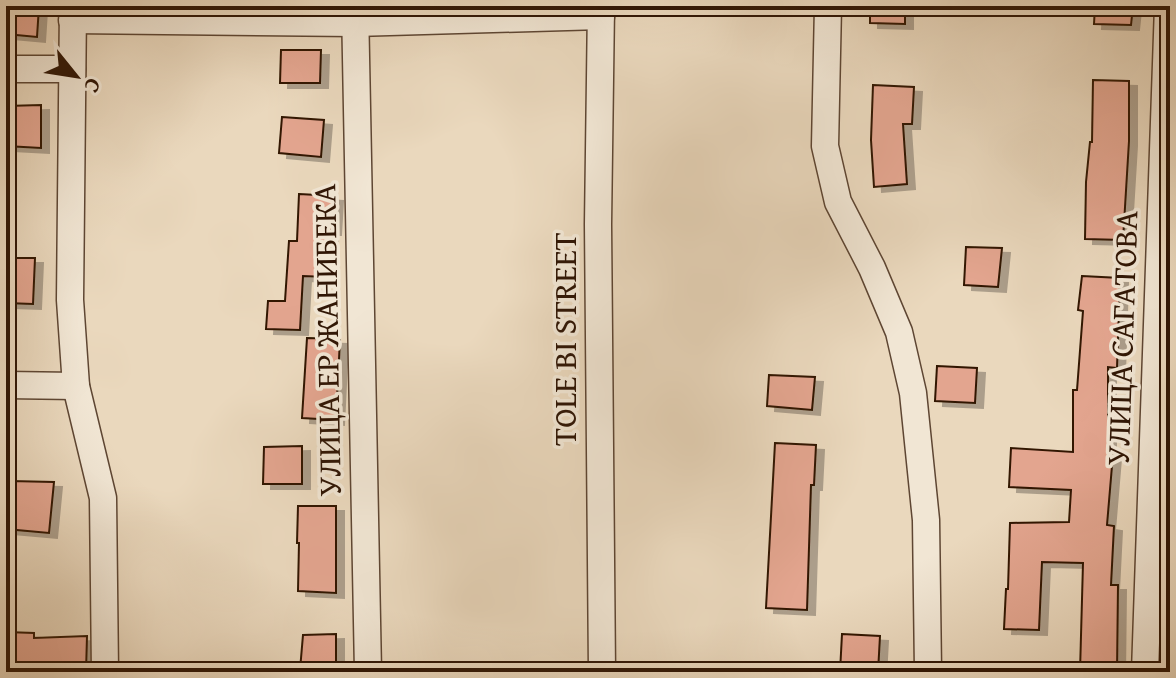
<svg xmlns="http://www.w3.org/2000/svg" width="1176" height="678" font-family="'Gentium Book Plus',serif">
<style>
.building{fill:#e3a58f;stroke:#301605;stroke-width:2;filter:url(#shadow)}
.lines{fill:none;stroke-linecap:round;stroke-linejoin:round}
.minor-casing{stroke:#5e4633;stroke-width:29}
.minor{stroke:#f1e6d4;stroke-width:26}
.labels{text-anchor:middle;stroke-width:7;stroke-linejoin:round;paint-order:stroke}
.street-label{font-size:32px;fill:#301605;stroke:#f1e6d4}
</style>
<defs>
<filter id="shadow"><feDropShadow dx="8" dy="5" stdDeviation="0" flood-color="#0004"/></filter>
</defs>
<rect width="100%" height="100%" fill="#ead8bd"/>
<filter id="stains"><feTurbulence type="fractalNoise" baseFrequency=".0025" numOctaves="4"/><feColorMatrix values="0 0 0 0 .2 0 0 0 0 .09 0 0 0 0 .02 0 0 0 .5 -.17"/></filter>
<radialGradient id="worn" r=".72"><stop offset=".6" stop-color="#630" stop-opacity="0"/><stop offset="1" stop-color="#630" stop-opacity=".3"/></radialGradient>
<g class="building">
<polygon points="6,6 39,6 37,37 6,34"/>
<polygon points="870,6 905,6 905,24 870,23"/>
<polygon points="1095,6 1133,6 1131,25 1094,24"/>
<polygon points="281,50 321,50 320,83 280,83"/>
<polygon points="1093,80 1129,81 1129,141 1123,240 1085,239 1086,182 1090,142 1092,142"/>
<polygon points="873,85 914,87 912,124 903,124 907,184 874,187 871,140"/>
<polygon points="41,105 41,148 6,146 6,106"/>
<polygon points="282,117 324,120 321,157 279,153"/>
<polygon points="299,194 335,196 333,230 330,230 327,277 303,276 300,330 266,329 268,301 285,301 289,241 297,241"/>
<polygon points="966,247 1002,248 998,287 964,285"/>
<polygon points="6,258 35,258 33,304 6,303"/>
<polygon points="1082,276 1120,278 1117,368 1108,367 1108,454 1113,454 1107,525 1114,526 1111,585 1118,585 1117,672 1080,672 1083,563 1042,562 1039,630 1004,629 1006,589 1008,589 1010,523 1069,522 1071,490 1009,487 1011,448 1073,452 1073,390 1077,390 1083,311 1078,310"/>
<polygon points="307,338 340,339 336,420 302,418"/>
<polygon points="937,366 977,368 975,403 935,401"/>
<polygon points="769,375 815,377 812,410 767,406"/>
<polygon points="775,443 816,445 814,485 811,485 807,610 766,608"/>
<polygon points="302,446 302,484 263,484 264,447"/>
<polygon points="10,481 54,482 49,533 6,529"/>
<polygon points="298,506 336,506 336,593 298,591 299,543 297,543"/>
<polygon points="6,632 34,633 34,638 87,636 86,672 6,670"/>
<polygon points="336,634 336,670 300,670 303,635"/>
<polygon points="842,634 880,636 878,672 840,672"/>
</g>
<g class="lines">
<defs>
<g id="minor">
<polyline points="73,6 70,300 76,386 103,498 105,672"/>
<polyline points="355,6 368,672"/>
<polyline points="601,6 598,224 602,672"/>
<polyline points="828,6 825,146 838,202 872,268 899,332 913,393 926,520 928,672"/>
<polyline points="72,20 355,23 601,16"/>
<polyline points="6,69 72,69"/>
<polyline points="6,385 76,386"/>
<polyline points="1145,672 1168,6"/>
</g>
</defs>
<use href="#minor" class="minor-casing"/>
<use href="#minor" class="minor"/>
</g>
<g class="labels">
<g class="street-label">
<text transform="translate(1122 338) rotate(-88)" y="11">УЛИЦА САГАТОВА</text>
<text transform="translate(565 339) rotate(-90)" y="11">TOLE BI STREET</text>
<text transform="translate(327 340) rotate(-91)" y="11">УЛИЦА ЕР ЖАНИБЕКА</text>
</g>
</g>
<rect width="1176" height="678" fill="none" stroke="#ead8bd" stroke-width="32"/>
<rect x="8" y="8" width="1160" height="662" fill="none" stroke="#301605" stroke-width="4"/>
<rect x="16" y="16" width="1144" height="646" fill="none" stroke="#301605" stroke-width="2"/>
<g transform="translate(76 76) rotate(120)" stroke="#f1e6d4" stroke-width="6" paint-order="stroke">
<path d="M0-6L14 30L0 20L-14 30Z" fill="#301605"/>
<text y="-12" font-size="22" font-weight="bold" text-anchor="middle" fill="#301605">С</text>
</g>
<rect width="100%" height="100%" filter="url(#stains)"/>
<rect width="100%" height="100%" fill="url(#worn)"/>
</svg>
